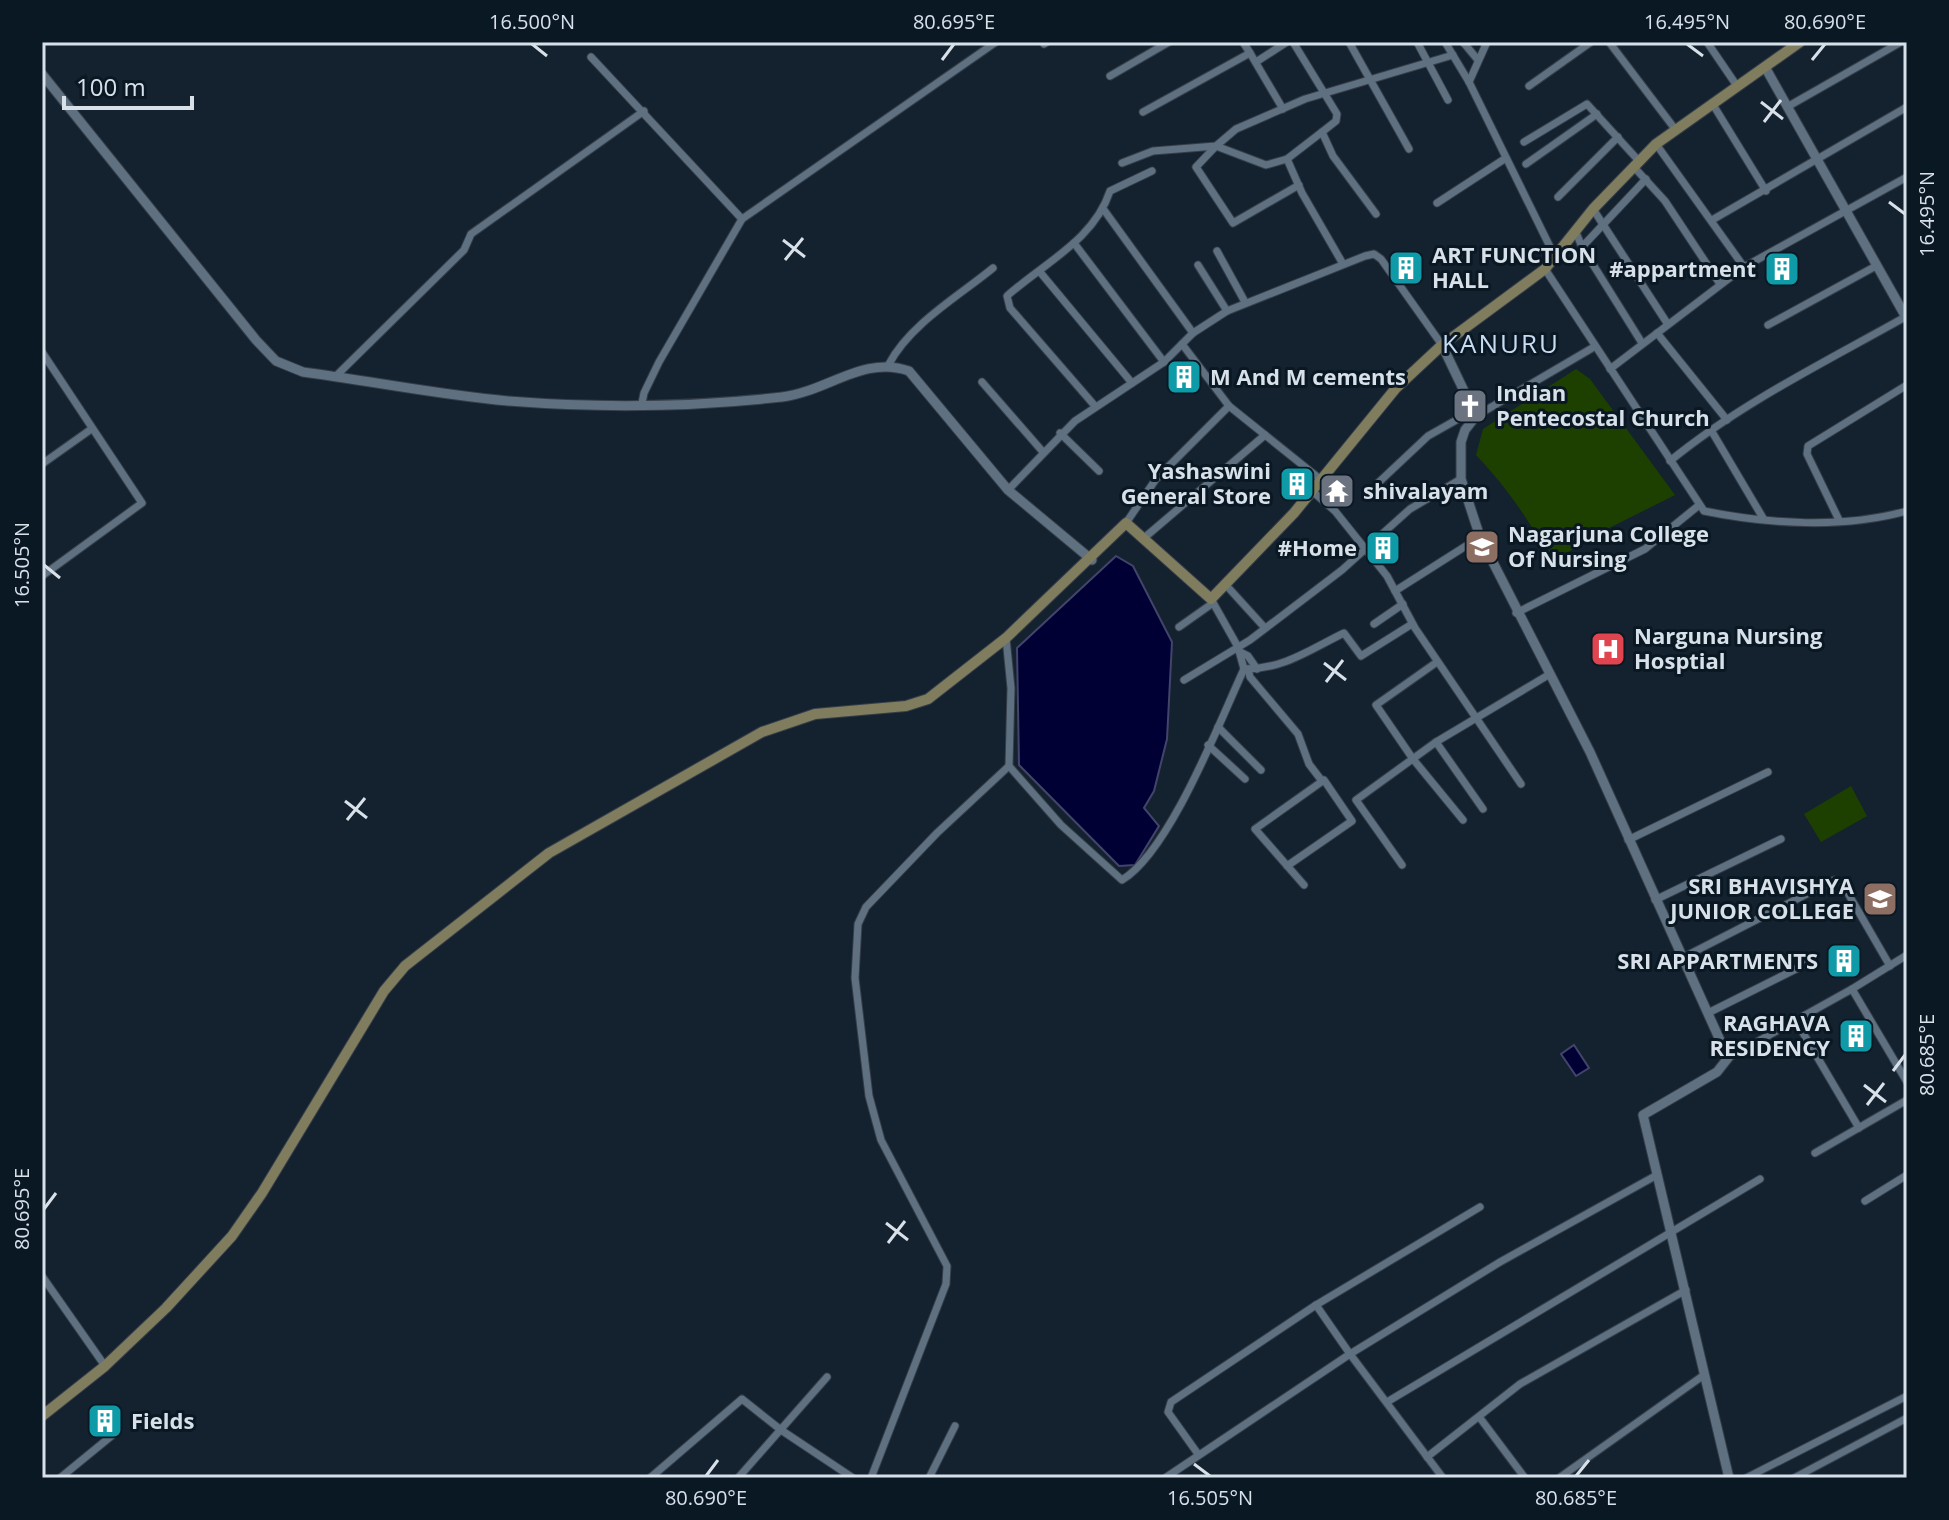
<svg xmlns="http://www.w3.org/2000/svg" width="1949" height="1520" font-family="'Open Sans',sans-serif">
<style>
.green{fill:#1d4001}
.water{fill:#010034;stroke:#42446b;stroke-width:2}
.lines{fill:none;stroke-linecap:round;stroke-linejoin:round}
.minor-casing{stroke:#353e49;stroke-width:9}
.tertiary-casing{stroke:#353e49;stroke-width:11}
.secondary-casing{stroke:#353e49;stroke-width:12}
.minor{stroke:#5f7080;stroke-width:7}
.tertiary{stroke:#5f7080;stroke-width:9}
.secondary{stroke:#807c5e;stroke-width:10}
.ticks{fill:none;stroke:#d8e1ea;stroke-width:3}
.labels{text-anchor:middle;stroke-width:6;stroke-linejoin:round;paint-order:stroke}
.poi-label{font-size:22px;font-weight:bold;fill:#d8e1ea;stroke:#0a1824;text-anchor:start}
.quarter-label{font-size:26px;letter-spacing:2px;fill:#c7dbf3;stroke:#0a1824}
.neatline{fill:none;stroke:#d8e1ea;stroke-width:3}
.ticks-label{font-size:20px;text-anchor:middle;fill:#d8e1ea}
</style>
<rect width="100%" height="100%" fill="#13222e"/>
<g class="green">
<path d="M1576 369 1590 379 1675 495 1601 532 1552 562C1531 523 1507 487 1476 455L1483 429Z"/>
<polygon points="1851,786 1867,816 1821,842 1804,814"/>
</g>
<g class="water">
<polygon points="1116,556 1133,566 1172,642 1167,739 1154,791 1144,808 1159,826 1135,865 1119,866 1019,765 1017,648"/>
<polygon points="1574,1045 1589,1068 1576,1076 1561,1054"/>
</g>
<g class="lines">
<defs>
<g id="minor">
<polyline points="1243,42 1250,53"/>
<polyline points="1293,42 1337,114 1336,121 1322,132 1333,156 1376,214"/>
<polyline points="1349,42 1409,149"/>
<polyline points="1417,42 1448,100"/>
<polyline points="1445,42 1469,82 1555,257"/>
<polyline points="1463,42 1478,60"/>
<polyline points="1609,42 1675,129"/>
<polyline points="1707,42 1737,86"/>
<polyline points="1044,44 1047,42"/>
<polyline points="591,57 742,219"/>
<polyline points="1256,62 1287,42"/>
<polyline points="1110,76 1169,42"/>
<polyline points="1469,82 1487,42"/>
<polyline points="1529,86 1591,42"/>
<polyline points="1712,103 1766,191"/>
<polyline points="1787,107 1901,42"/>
<polyline points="1143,112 1250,53 1283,109"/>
<polyline points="1524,142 1587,104 1638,160"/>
<polyline points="1287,159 1322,132"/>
<polyline points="1122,163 1153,151 1216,146 1236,129 1305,99 1453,55"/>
<polyline points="1526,164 1597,114"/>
<polyline points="1633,166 1665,201 1720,284"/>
<polyline points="1299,185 1233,223 1196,167 1216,146 1266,165 1287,159 1302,193 1343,264"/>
<polyline points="1558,197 1618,137"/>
<polyline points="1437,203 1506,158"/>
<polyline points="1593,209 1667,323"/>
<polyline points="1104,210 1193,333"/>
<polyline points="1712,220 1907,107"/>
<polyline points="1575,230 1582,247 1642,343"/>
<polyline points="1074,243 1164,362"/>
<polyline points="1582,247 1646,179"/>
<polyline points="1217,251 1245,302"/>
<polyline points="1198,265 1227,311"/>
<polyline points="1744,267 1907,177"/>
<path d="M1545 269 1704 511C1768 524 1843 529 1907 511"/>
<polyline points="1040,272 1132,383"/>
<polyline points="1768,325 1876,266"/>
<polyline points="1657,333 1727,420"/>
<polyline points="1182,344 1229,406 1320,479"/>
<polyline points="42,352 142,503 42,576"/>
<path d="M889 364C910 324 959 296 993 268"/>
<polyline points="1610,369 1744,267 1656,144"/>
<polyline points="336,376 464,250 471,234 644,111"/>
<polyline points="982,382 1043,452"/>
<polyline points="642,403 644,393 659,362 742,219 996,42"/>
<path d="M1095 406 1010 308 1007 296C1044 263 1094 240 1110 191L1152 171"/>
<polyline points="1476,416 1594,347"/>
<polyline points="1711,430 1763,518"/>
<polyline points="1060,433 1099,471"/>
<path d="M1670 461C1741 403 1827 361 1907 316"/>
<polyline points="42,464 90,430"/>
<polyline points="1378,483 1428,436 1474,410"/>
<polyline points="1008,490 1075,421 1164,362 1193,333 1227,311 1365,256 1374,254 1381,259 1442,345"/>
<polyline points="1311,490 1335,511 1387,576 1415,628 1521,784"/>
<polyline points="1839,520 1807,454 1808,446 1907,385"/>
<polyline points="1126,523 1156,479 1229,406"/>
<polyline points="1144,538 1265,435"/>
<polyline points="1225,584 1265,628"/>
<polyline points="1395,591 1480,537"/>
<polyline points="1516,613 1645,549 1698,506"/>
<polyline points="1374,624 1403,604"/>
<polyline points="1179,627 1213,603"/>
<path d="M1006 638 1011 688 1009 766 1061 825 1122 880C1170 851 1219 723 1244 669L1238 647 1211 599"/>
<polyline points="1240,652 1248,656 1257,669"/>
<polyline points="1437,662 1376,705 1413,759 1463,820"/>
<path d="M1244 669C1284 669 1309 650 1344 633L1361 656 1412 624"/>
<polyline points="1248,669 1250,677 1298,734 1309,764 1322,781"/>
<polyline points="1184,680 1250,640 1342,570 1410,509 1461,479"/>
<polyline points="1218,727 1261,770"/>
<polyline points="1436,742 1483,809"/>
<polyline points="1208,745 1245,779"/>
<polyline points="1628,840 1768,772"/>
<polyline points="1402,865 1356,800 1436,742 1550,674"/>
<polyline points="1287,866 1352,821 1324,780 1255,829 1304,885"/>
<polyline points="1655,900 1781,839"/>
<polyline points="1682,958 1834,880 1842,883 1890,966"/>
<polyline points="1852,989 1907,955"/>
<polyline points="1708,1013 1810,962"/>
<polyline points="1796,1021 1859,1128"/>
<polyline points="1728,1058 1852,989 1907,1082"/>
<polyline points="1815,1153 1907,1100"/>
<polyline points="1865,1201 1907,1175"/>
<polyline points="42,1276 105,1366"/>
<polyline points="1387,1402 1760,1179"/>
<polyline points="1480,1418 1525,1478"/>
<polyline points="1198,1454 1168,1412 1171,1402 1316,1305 1480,1207"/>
<polyline points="1427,1457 1520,1384 1686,1290"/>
<polyline points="60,1478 115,1433"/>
<polyline points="650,1478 742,1399 781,1430 853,1478"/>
<polyline points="738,1478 827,1377"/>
<polyline points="871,1478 946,1284 947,1266 881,1140 869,1096 855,978 858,924 866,907 937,833 1009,766"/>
<polyline points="929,1478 955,1426"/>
<polyline points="1165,1478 1350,1354 1316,1305"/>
<polyline points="1443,1478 1350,1354 1500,1262 1657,1175"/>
<polyline points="1559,1478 1704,1375"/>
<polyline points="1746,1478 1907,1396"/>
<polyline points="1794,1478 1907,1418"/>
</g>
<g id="tertiary">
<polyline points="1765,67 1907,319"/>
<path d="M42 74 256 340 276 361 303 372C371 381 440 395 508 401 598 408 693 407 782 397 829 391 863 355 909 371L1008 490 1092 560"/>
<polyline points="1442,345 1476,416 1465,430 1461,442 1461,479 1480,537 1590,752 1728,1058 1717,1072 1643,1115 1729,1478"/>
</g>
<polyline id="secondary" points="42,1416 105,1366 166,1308 232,1236 262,1193 384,991 405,966 549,853 762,732 815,714 906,706 928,699 1006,638 1126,523 1211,599 1294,513 1396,388 1442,345 1545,269 1593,209 1656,144 1800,42"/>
</defs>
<use href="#minor" class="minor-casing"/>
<use href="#tertiary" class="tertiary-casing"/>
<use href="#secondary" class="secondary-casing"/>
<use href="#minor" class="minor"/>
<use href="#tertiary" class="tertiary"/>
<use href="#secondary" class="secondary"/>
</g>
<path class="ticks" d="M532 44 547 56M1687 44 1703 56M942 60 954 44M1812 60 1825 44M1761 102 1783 119M1764 122 1781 100M1889 202 1905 214M783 240 805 257M785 260 803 238M44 565 60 578M1324 663 1346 680M1326 682 1343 660M345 801 367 818M347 820 365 798M1893 1071 1905 1055M1864 1085 1886 1102M1867 1105 1884 1083M44 1209 56 1193M886 1223 908 1240M888 1243 905 1221M1194 1464 1210 1476M706 1476 718 1460M1576 1476 1589 1460"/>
<defs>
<symbol id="building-square" viewBox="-11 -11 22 22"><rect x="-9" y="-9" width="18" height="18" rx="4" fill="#0f9aa8" stroke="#0a1824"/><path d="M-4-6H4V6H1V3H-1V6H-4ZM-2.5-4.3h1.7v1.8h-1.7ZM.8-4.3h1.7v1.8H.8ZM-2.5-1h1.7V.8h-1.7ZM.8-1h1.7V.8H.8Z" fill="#fff"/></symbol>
<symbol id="church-square" viewBox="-11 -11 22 22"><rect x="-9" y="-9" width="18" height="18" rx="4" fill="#6b7280" stroke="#0a1824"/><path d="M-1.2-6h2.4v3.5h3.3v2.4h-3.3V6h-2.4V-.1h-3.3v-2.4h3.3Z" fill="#fff"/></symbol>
<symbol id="temple-square" viewBox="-11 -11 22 22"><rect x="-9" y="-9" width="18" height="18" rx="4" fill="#6b7280" stroke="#0a1824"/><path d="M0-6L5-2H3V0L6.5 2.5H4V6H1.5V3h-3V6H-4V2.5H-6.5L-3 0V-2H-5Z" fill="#fff"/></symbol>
<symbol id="university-square" viewBox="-11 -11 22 22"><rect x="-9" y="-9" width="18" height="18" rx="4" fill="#8d6e63" stroke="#0a1824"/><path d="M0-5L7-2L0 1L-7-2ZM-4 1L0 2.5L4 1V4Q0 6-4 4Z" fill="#fff"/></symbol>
<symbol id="hospital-square" viewBox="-11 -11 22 22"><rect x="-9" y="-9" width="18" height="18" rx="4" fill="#e0444e" stroke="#0a1824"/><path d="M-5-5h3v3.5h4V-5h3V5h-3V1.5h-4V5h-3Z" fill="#fff"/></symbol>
</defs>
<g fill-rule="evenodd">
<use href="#building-square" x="1386" y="248" width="40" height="40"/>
<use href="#building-square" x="1762" y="249" width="40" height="40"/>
<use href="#building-square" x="1164" y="357" width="40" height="40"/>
<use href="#church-square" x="1450" y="386" width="40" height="40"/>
<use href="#building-square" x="1277" y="464" width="40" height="40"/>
<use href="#temple-square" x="1317" y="471" width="40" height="40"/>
<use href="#university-square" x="1462" y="527" width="40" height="40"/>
<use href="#building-square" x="1363" y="528" width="40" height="40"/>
<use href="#hospital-square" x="1588" y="629" width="40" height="40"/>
<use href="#university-square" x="1860" y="879" width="40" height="40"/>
<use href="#building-square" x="1824" y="941" width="40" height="40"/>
<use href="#building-square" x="1836" y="1016" width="40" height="40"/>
<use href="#building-square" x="85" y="1401" width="40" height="40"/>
</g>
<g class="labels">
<g class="poi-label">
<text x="1432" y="263">ART FUNCTION<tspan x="1432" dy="25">HALL</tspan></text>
<text x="1756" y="277" text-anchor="end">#appartment</text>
<text x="1210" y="385">M And M cements</text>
<text x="1496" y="401">Indian<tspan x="1496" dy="25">Pentecostal Church</tspan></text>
<text x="1271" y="479" text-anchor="end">Yashaswini<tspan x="1271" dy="25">General Store</tspan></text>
<text x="1363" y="499">shivalayam</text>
<text x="1508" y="542">Nagarjuna College<tspan x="1508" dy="25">Of Nursing</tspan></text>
<text x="1357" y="556" text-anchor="end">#Home</text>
<text x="1634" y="644">Narguna Nursing<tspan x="1634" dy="25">Hosptial</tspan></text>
<text x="1854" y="894" text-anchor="end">SRI BHAVISHYA<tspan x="1854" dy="25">JUNIOR COLLEGE</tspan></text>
<text x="1818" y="969" text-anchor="end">SRI APPARTMENTS</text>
<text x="1830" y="1031" text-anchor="end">RAGHAVA<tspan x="1830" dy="25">RESIDENCY</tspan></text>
<text x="131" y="1429">Fields</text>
</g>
<g class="quarter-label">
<text x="1501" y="353">KANURU</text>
</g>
</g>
<rect width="1949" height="1520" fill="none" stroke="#0a1824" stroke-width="88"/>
<path d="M64 96v12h128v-12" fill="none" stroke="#d8e1ea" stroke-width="4"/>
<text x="76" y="96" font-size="24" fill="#d8e1ea" stroke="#0a1824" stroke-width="6" paint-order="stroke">100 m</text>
<rect x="44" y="44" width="1861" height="1432" class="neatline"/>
<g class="ticks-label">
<text x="532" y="29">16.500°N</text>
<text x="954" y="29">80.695°E</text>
<text x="1687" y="29">16.495°N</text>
<text x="1825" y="29">80.690°E</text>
<text transform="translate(1927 214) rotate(-90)" y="7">16.495°N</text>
<text transform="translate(22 565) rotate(-90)" y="7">16.505°N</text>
<text transform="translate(1927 1055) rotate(-90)" y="7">80.685°E</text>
<text transform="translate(22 1209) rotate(-90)" y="7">80.695°E</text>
<text x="706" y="1505">80.690°E</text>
<text x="1210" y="1505">16.505°N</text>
<text x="1576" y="1505">80.685°E</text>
</g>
</svg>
